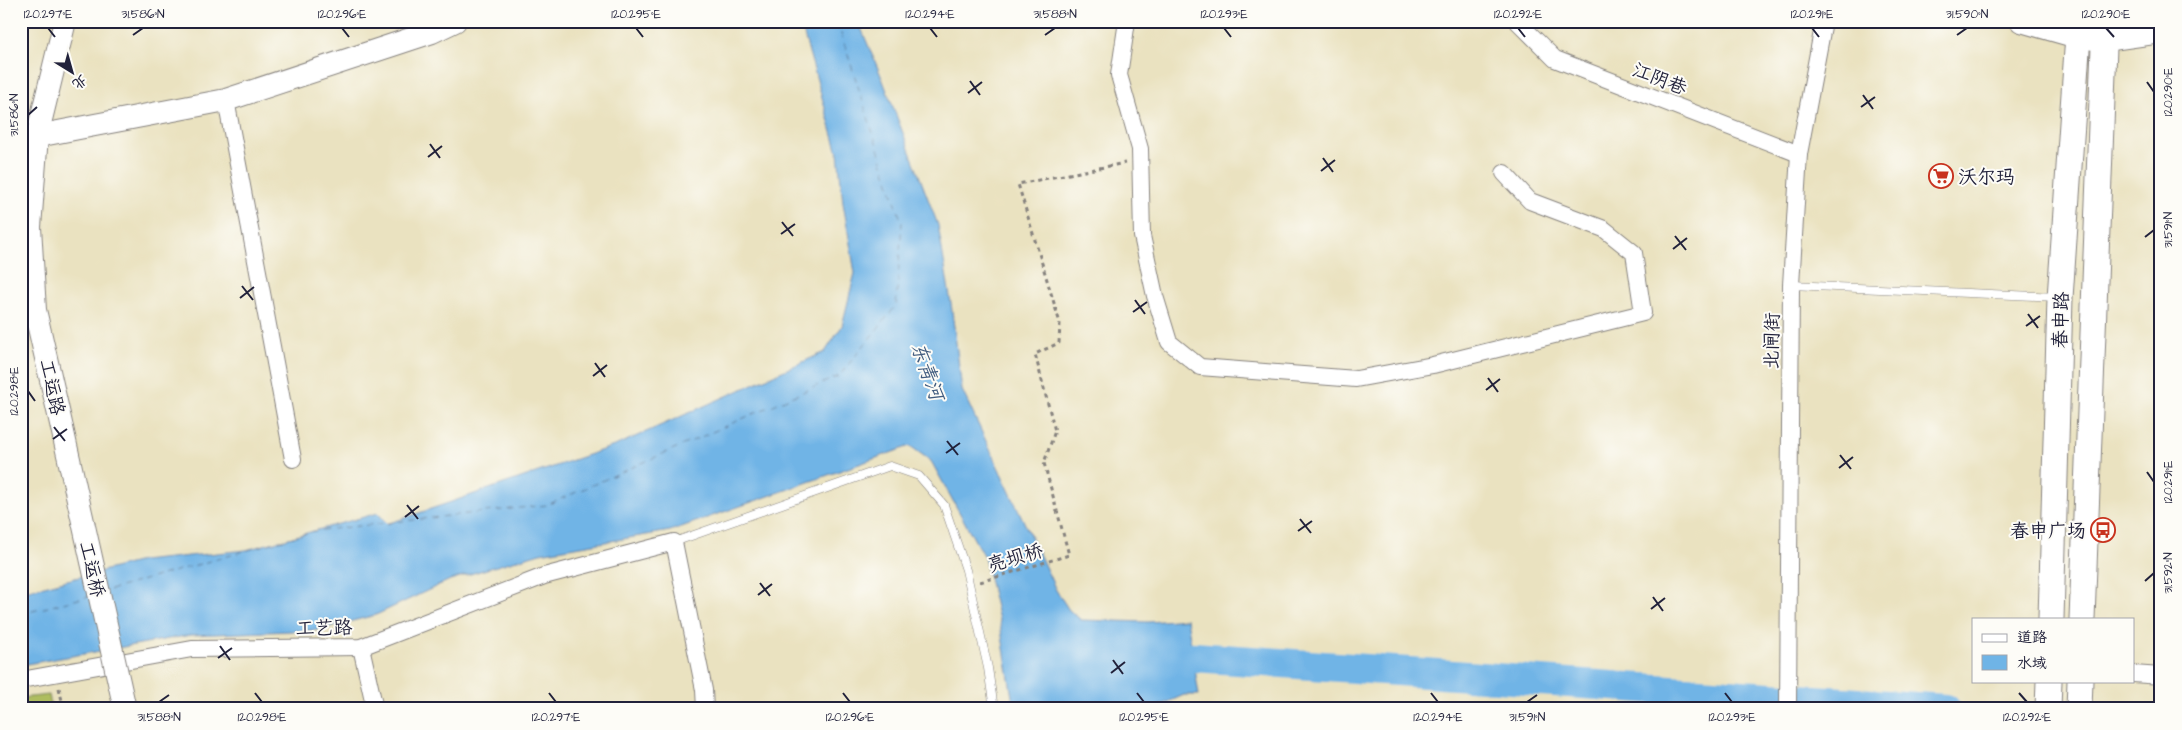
<svg xmlns="http://www.w3.org/2000/svg" width="2182" height="730" font-family="'Architects Daughter','LXGW WenKai TC',sans-serif">
<style>
.green{fill:#aebd5f;stroke:#68704d}
.water{fill:#6fb4e6;stroke:#486b90}
.lines{fill:none;stroke-linecap:round;stroke-linejoin:round}
.river{stroke:#6fb4e6;stroke-width:30}
.ferry{stroke:#415c7f;stroke-width:1;stroke-dasharray:6 5;stroke-linecap:butt}
.lane-casing{stroke:#86827e;stroke-width:9}
.street-casing{stroke:#86827e;stroke-width:18}
.secondary-casing{stroke:#86827e;stroke-width:24}
.primary-casing{stroke:#86827e;stroke-width:27}
.path{stroke:#86827e;stroke-width:3;stroke-dasharray:4 4;stroke-linecap:butt}
.lane{stroke:#fff;stroke-width:8}
.street{stroke:#fff;stroke-width:16}
.secondary{stroke:#fff;stroke-width:22}
.primary{stroke:#fff;stroke-width:25}
.secondary-bridge-casing{stroke:#86827e;stroke-width:24;stroke-linecap:butt}
.secondary-bridge{stroke:#fff;stroke-width:22}
.ticks{fill:none;stroke:#22223b;stroke-width:2}
.labels{text-anchor:middle;stroke-width:4;stroke-linejoin:round;paint-order:stroke}
.street-label{font-size:19px;fill:#22223b;stroke:#fdfcf7}
.poi-label{font-size:19px;fill:#22223b;stroke:#fdfcf7;text-anchor:start}
.water-label{font-size:20px;font-style:italic;fill:#415c7f;stroke:#fdfcf7}
.neatline{fill:none;stroke:#22223b;stroke-width:2}
.ticks-label{font-size:12px;text-anchor:middle;fill:#22223b}
</style>
<rect width="100%" height="100%" fill="#fdfcf7"/>
<filter id="ink" filterUnits="userSpaceOnUse"><feTurbulence type="fractalNoise" baseFrequency=".02" numOctaves="2"/><feDisplacementMap in="SourceGraphic" scale="10" xChannelSelector="R" yChannelSelector="G"/><feConvolveMatrix kernelMatrix="1 2 1 2 8 2 1 2 1" color-interpolation-filters="sRGB"/></filter>
<filter id="wash" filterUnits="userSpaceOnUse"><feTurbulence type="fractalNoise" baseFrequency=".0096" numOctaves="4" result="noise"/><feDisplacementMap in="SourceGraphic" scale="20" xChannelSelector="R" yChannelSelector="G"/><feGaussianBlur stdDeviation="1.12" result="paint"/><feColorMatrix in="noise" values="0 0 0 0 0 0 0 0 0 0 0 0 0 0 0 0 0 1.4 0 .05"/><feComposite in="paint" operator="in"/></filter>
<g filter="url(#wash)">
<rect width="100%" height="100%" fill="#eae2c0"/>
<polygon class="green" points="49,695 52,709 21,709 21,698"/>
<polygon class="water" points="800,21 858,21 882,78 938,225 951,303 962,390 1056,590 1069,610 1081,620 1148,622 1187,619 1199,695 1184,695 1152,709 1014,709 1000,624 984,557 931,461 910,446 670,531 540,553 450,580 376,615 317,630 191,635 21,665 21,592 141,561 246,550 378,513 387,524 617,445 825,352 842,326 855,273 843,203 838,153"/>
<g class="lines">
<polyline class="river" points="1153,659 1179,656 1946,709"/>
<g class="ferry">
<polyline points="110,590 314,531 547,505 839,376 896,306 902,223 837,21"/>
<polyline points="21,614 90,596"/>
</g>
</g>
</g>
<g filter="url(#ink)">
<g class="lines">
<defs>
<g id="lane">
<polyline points="1791,285 2058,297"/>
<polyline points="674,542 890,466 919,476 944,505 966,570 988,668 994,709"/>
</g>
<g id="street">
<polyline points="1127,21 1119,75 1140,149 1142,236 1155,296 1169,342 1200,367 1356,379 1433,365 1643,313 1634,253 1604,229 1530,201 1504,173"/>
<polyline points="1517,21 1555,59 1799,154"/>
<polyline points="226,100 293,459"/>
<polyline points="21,139 37,136"/>
<polyline points="361,647 375,709"/>
<polyline points="2133,674 2161,676"/>
<polyline points="21,680 192,649 361,647 544,576 674,542 704,690 705,709"/>
<polyline points="1788,709 1791,285 1799,154 1824,21"/>
</g>
<g id="secondary">
<polyline points="2021,21 2077,37 2105,40 2161,32"/>
<polyline points="37,136 226,100 432,32 455,21"/>
<polyline points="62,428 35,310 30,227 37,136 65,21"/>
</g>
<g id="primary">
<polyline points="2051,619 2060,298 2079,21"/>
<polyline points="2082,619 2105,21"/>
<polyline points="2048,709 2049,681"/>
<polyline points="2079,709 2080,681"/>
</g>
</defs>
<use href="#lane" class="lane-casing"/>
<use href="#street" class="street-casing"/>
<use href="#secondary" class="secondary-casing"/>
<use href="#primary" class="primary-casing"/>
<g class="path">
<polyline points="980,582 1069,555 1044,463 1055,431 1035,354 1059,343 1060,323 1018,184 1125,163"/>
<polyline points="59,688 64,709"/>
</g>
<use href="#lane" class="lane"/>
<use href="#street" class="street"/>
<use href="#secondary" class="secondary"/>
<use href="#primary" class="primary"/>
<defs>
<polyline id="secondary-bridge" points="62,428 125,709"/>
</defs>
<use href="#secondary-bridge" class="secondary-bridge-casing"/>
<use href="#secondary-bridge" class="secondary-bridge"/>
</g>
</g>
<path class="ticks" d="M48 28 55 37M342 28 349 37M636 28 643 37M930 28 937 37M1224 28 1231 37M1518 28 1525 37M1812 28 1819 37M2106 28 2114 37M133 35 143 28M1045 35 1055 28M1957 35 1967 28M970 81 980 95M2147 82 2154 92M968 93 982 82M1863 95 1873 109M1861 107 1875 97M28 115 37 107M430 144 440 158M428 157 442 146M1323 158 1333 172M1321 171 1335 160M782 222 793 236M781 234 795 224M1675 236 1686 250M2145 237 2154 230M1673 249 1687 238M242 286 253 300M240 298 254 287M1135 300 1145 314M1133 312 1147 302M2028 314 2038 328M2026 326 2040 316M595 363 605 377M593 376 607 365M1488 378 1498 392M1486 390 1500 379M28 391 35 401M54 427 65 441M53 439 67 429M947 441 958 455M946 453 960 443M1840 455 1851 469M1839 468 1853 457M2147 472 2154 482M407 505 418 519M405 517 419 506M1300 519 1311 533M1298 531 1312 521M2145 581 2154 573M760 583 770 596M758 595 772 584M1653 597 1663 611M1651 609 1665 598M220 646 230 660M218 658 232 648M1113 660 1123 674M1111 673 1125 662M255 693 262 702M549 693 556 702M843 693 850 702M1137 693 1144 702M1431 693 1438 702M1725 693 1732 702M2019 693 2027 702M159 702 169 695M1527 702 1537 695"/>
<defs>
<symbol id="supermarket-ring" viewBox="-11 -11 22 22"><circle r="9.5" fill="#fdfcf7" stroke="#c8321e" stroke-width="1.5"/><path d="M-6-5.5h2.5l.6 2H6L4.5 2H-2.5L-4.4-4H-6ZM-1.5 3.2a1.3 1.3 0 1 0 .1 0ZM3 3.2a1.3 1.3 0 1 0 .1 0Z" fill="#c8321e"/></symbol>
<symbol id="bus-ring" viewBox="-11 -11 22 22"><circle r="9.5" fill="#fdfcf7" stroke="#c8321e" stroke-width="1.5"/><path d="M-5-6H5V4H4V6H2V4H-2V6H-4V4H-5ZM-3.5-4V0h7V-4ZM-3.5 1.2v1.5H-2V1.2ZM2 1.2v1.5H3.5V1.2Z" fill="#c8321e"/></symbol>
</defs>
<g fill-rule="evenodd">
<use href="#supermarket-ring" x="1927" y="162" width="28" height="28"/>
<use href="#bus-ring" x="2089" y="516" width="28" height="28"/>
</g>
<g class="labels">
<g class="street-label">
<text transform="translate(1660 78) rotate(21)" y="7">江阴巷</text>
<text transform="translate(2060 320) rotate(-88)" y="7">春申路</text>
<text transform="translate(1771 341) rotate(-89)" y="7">北闸街</text>
<text transform="translate(53 387) rotate(78)" y="7">工运路</text>
<text transform="translate(1015 557) rotate(-17)" y="7">亮坝桥</text>
<text transform="translate(93 569) rotate(77)" y="7">工运桥</text>
<text transform="translate(324 627) rotate(-1)" y="7">工艺路</text>
</g>
<g class="poi-label">
<text x="1958" y="183">沃尔玛</text>
<text x="2086" y="537" text-anchor="end">春申广场</text>
</g>
<g class="water-label">
<text transform="translate(928 371) rotate(70)" y="7">东青河</text>
</g>
</g>
<rect width="2182" height="730" fill="none" stroke="#fdfcf7" stroke-width="55"/>
<rect x="1972" y="618" width="162" height="65" fill="#fdfcf7" stroke="#a5a5ac"/>
<rect x="1982" y="634" width="25" height="8" fill="#ffffff" stroke="#a5a5ac"/>
<text x="2017" y="642" font-size="15" fill="#22223b">道路</text>
<rect x="1982" y="655" width="25" height="15" fill="#6fb4e6" stroke="#a5a5ac"/>
<text x="2017" y="668" font-size="15" fill="#22223b">水域</text>
<g transform="translate(72 72) rotate(143)" stroke="#fdfcf7" stroke-width="4" paint-order="stroke">
<path d="M0-4L9 19L0 12L-9 19Z" fill="#22223b"/>
<text y="-8" font-size="14" font-weight="bold" text-anchor="middle" fill="#22223b">北</text>
</g>
<rect x="28" y="28" width="2126" height="674" class="neatline"/>
<g class="ticks-label">
<text x="48" y="18">120.297°E</text>
<text x="143" y="18">31.586°N</text>
<text x="342" y="18">120.296°E</text>
<text x="636" y="18">120.295°E</text>
<text x="930" y="18">120.294°E</text>
<text x="1055" y="18">31.588°N</text>
<text x="1224" y="18">120.293°E</text>
<text x="1518" y="18">120.292°E</text>
<text x="1812" y="18">120.291°E</text>
<text x="1967" y="18">31.590°N</text>
<text x="2106" y="18">120.290°E</text>
<text transform="translate(2168 92) rotate(-90)" y="4">120.290°E</text>
<text transform="translate(14 115) rotate(-90)" y="4">31.586°N</text>
<text transform="translate(2168 230) rotate(-90)" y="4">31.591°N</text>
<text transform="translate(14 391) rotate(-90)" y="4">120.298°E</text>
<text transform="translate(2168 482) rotate(-90)" y="4">120.291°E</text>
<text transform="translate(2168 573) rotate(-90)" y="4">31.592°N</text>
<text x="159" y="721">31.588°N</text>
<text x="262" y="721">120.298°E</text>
<text x="556" y="721">120.297°E</text>
<text x="850" y="721">120.296°E</text>
<text x="1144" y="721">120.295°E</text>
<text x="1438" y="721">120.294°E</text>
<text x="1527" y="721">31.591°N</text>
<text x="1732" y="721">120.293°E</text>
<text x="2027" y="721">120.292°E</text>
</g>
</svg>
